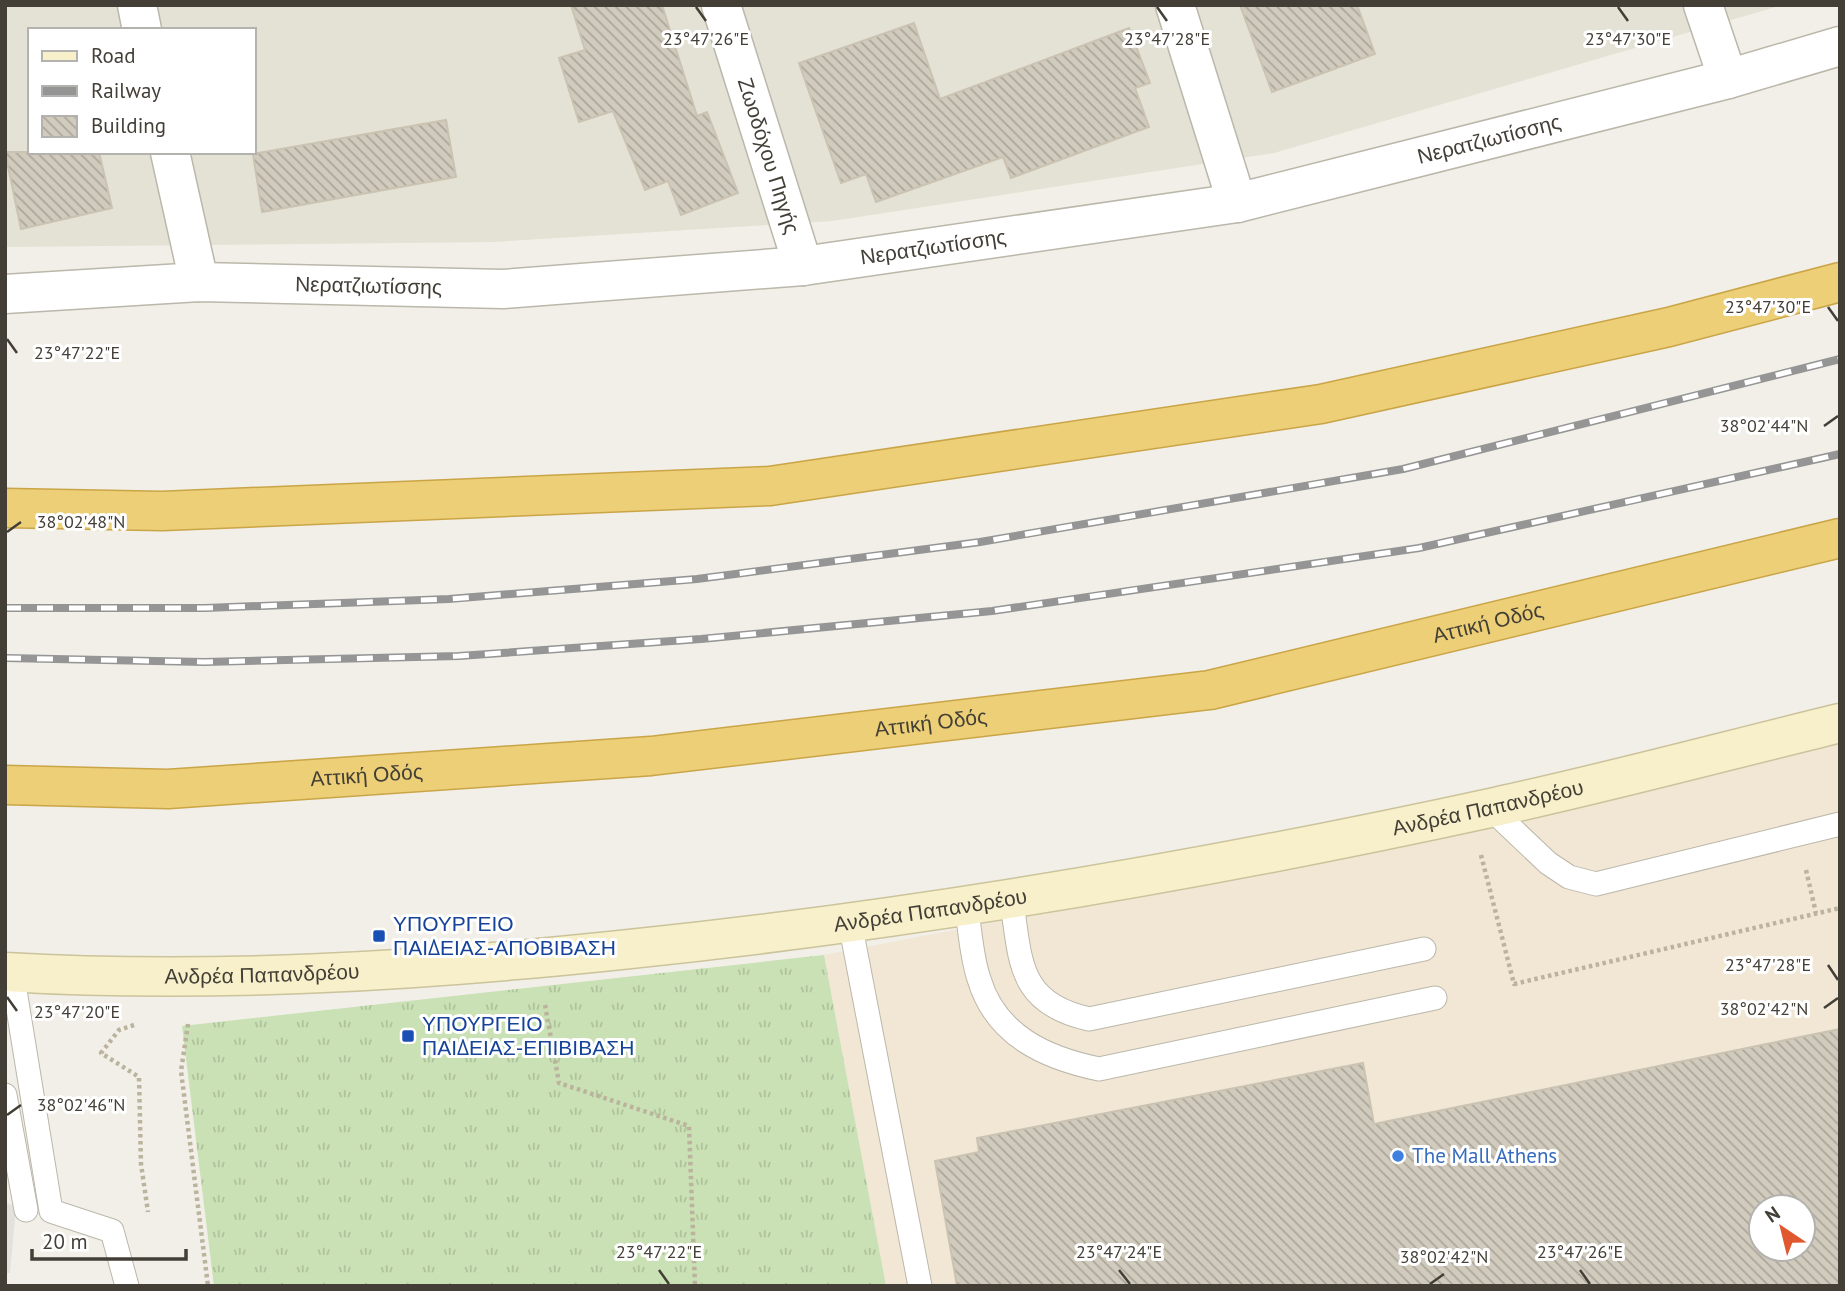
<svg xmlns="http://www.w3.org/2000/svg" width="1845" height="1291" font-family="'PT Sans',sans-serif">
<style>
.residential{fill:#e4e1d5;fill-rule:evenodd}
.commercial{fill:#f1e7d4;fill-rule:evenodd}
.grass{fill:url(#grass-tufts)}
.parking{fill:#e3e1de}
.building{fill:url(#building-back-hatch);stroke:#cbc3b2;stroke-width:2;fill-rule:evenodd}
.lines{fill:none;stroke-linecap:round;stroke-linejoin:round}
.lane-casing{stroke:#bbb7aa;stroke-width:25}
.street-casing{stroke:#bbb7aa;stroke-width:41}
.secondary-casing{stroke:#cbc39b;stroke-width:41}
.highway-casing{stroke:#caa548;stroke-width:41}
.path{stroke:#bbb39d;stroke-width:4.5;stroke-dasharray:3.5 3.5;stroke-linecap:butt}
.lane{stroke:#fff;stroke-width:23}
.street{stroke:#fff;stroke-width:38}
.secondary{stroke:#f8f0ca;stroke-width:38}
.highway{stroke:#eccf76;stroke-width:38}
.rail-casing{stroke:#959595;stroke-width:8}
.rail{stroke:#fff;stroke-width:5;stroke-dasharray:16;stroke-linecap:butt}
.ticks{fill:none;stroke:#433f37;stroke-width:2.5}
.transit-dot{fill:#1a4fb4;stroke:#fff;stroke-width:2.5}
.shop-dot{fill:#3f7fe0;stroke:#fff;stroke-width:2.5}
.labels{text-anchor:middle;stroke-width:6;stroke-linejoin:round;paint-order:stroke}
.street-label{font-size:21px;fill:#433f37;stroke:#fff}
.transit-label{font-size:21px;fill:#164399;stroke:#fff;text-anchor:start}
.shop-label{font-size:21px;fill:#366cbe;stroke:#fff;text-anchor:start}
.ticks-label{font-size:18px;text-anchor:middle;fill:#433f37;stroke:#fff;stroke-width:6;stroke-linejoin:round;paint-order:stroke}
</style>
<defs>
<pattern id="grass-tufts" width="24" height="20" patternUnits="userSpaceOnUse" patternTransform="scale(1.75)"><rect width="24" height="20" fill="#c9e1b4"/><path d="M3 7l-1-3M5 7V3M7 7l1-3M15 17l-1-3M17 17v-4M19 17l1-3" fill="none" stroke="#aec29b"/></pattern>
<pattern id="building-back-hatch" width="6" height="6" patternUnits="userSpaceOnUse" patternTransform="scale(1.75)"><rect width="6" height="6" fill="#d1cbbd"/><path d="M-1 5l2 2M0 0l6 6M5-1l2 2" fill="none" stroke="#aba69a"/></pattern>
</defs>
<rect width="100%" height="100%" fill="#f1efe7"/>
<path class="residential" d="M5 5H1783L1274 153 832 221 493 242 5 247ZM30 30H254V152H30Z"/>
<path class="commercial" d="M1840 739V1286H886L824 955 1361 852ZM1761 1207H1803V1249H1761Z"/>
<polygon class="grass" points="824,955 886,1286 214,1286 182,1026"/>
<polygon class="parking" points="5,1203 16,1206 10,1273 5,1273"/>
<g class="building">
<polygon points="571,5 662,5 697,116 707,112 738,193 681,215 668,181 645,190 613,111 579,122 559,58 585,50"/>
<polygon points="1240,5 1357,5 1375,54 1272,92"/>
<polygon points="914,23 940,99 1129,28 1150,83 1135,88 1149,127 1011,178 1003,157 876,202 866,174 841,183 799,63"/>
<polygon points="446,120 456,177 262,212 253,154"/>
<polygon points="5,152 99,152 112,208 21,229"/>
<path d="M1840 1029V1286H957L935 1161 979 1152 977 1138 1363 1063 1374 1124ZM1761 1207H1803V1249H1761Z"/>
</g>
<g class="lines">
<defs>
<g id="lane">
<polyline points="1490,808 1548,863 1569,877 1596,884 1840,824"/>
<path d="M1011 897C1021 959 1016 1003 1089 1019L1424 949"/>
<path d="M966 904C970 928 971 956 979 979 996 1036 1046 1058 1099 1069L1435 998"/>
<polyline points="850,923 920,1286"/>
<polyline points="12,972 51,1211 112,1231 127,1286"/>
<polyline points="5,1095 26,1210"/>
</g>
<g id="street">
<polyline points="137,5 142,30"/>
<path id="s1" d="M721 5 803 266"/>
<polyline points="1175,5 1237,203"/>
<polyline points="1703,5 1728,79"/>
<polyline points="170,152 199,282"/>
<path id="s2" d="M5 294 199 282 503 289 803 266 1237 203 1728 79 1840 46"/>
</g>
<g id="secondary">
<path id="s3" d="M5 972C213 984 423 971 630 949 920 919 1210 869 1495 807 1610 782 1725 751 1840 723"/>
</g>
<g id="highway">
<polyline points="5,508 162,511 770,486 1321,404 1669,327 1840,282"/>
<path id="s4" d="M5 785 168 789 651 756 1210 690 1840 538"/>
</g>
</defs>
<use href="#lane" class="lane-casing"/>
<use href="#street" class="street-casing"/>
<use href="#secondary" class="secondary-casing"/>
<use href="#highway" class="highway-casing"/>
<g class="path">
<polyline points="1481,855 1514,984 1840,908"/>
<polyline points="1806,870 1816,913"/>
<polyline points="545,1005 559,1083 689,1126 695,1286"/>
<polyline points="188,1024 181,1071 208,1286"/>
<polyline points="134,1025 119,1030 101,1053 139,1077 141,1164 148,1212"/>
</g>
<use href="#lane" class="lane"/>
<use href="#street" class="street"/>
<use href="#secondary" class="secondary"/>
<use href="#highway" class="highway"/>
<defs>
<g id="rail">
<polyline points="5,608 205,608 449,599 697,579 980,542 1403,469 1840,359"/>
<polyline points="5,658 204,662 459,656 701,639 992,611 1419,548 1840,454"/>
</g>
</defs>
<use href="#rail" class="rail-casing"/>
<use href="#rail" class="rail"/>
</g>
<path class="ticks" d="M696 7 706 21M1157 7 1167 21M1618 7 1628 21M1828 307 1838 321M7 339 17 353M1824 426 1838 416M7 532 21 522M1828 965 1838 980M7 997 17 1011M1824 1008 1838 998M7 1115 21 1105M659 1270 669 1284M1119 1270 1130 1284M1580 1270 1590 1284M1430 1284 1444 1274"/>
<g class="transit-dot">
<rect x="372" y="929" width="14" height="14" rx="3.5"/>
<rect x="401" y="1029" width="14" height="14" rx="3.5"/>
</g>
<circle class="shop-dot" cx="1398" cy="1156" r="7"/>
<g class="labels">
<g class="street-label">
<text dy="7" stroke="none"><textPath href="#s2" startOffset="1498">Νερατζιωτίσσης</textPath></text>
<text dy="7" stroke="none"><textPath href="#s1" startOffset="158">Ζωοδόχου Πηγής</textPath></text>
<text dy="7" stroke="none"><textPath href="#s2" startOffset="931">Νερατζιωτίσσης</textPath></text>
<text dy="7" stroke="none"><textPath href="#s2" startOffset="364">Νερατζιωτίσσης</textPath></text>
<text dy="7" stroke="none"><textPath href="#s4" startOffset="1496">Αττική Οδός</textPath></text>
<text dy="7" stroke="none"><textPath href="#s4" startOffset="929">Αττική Οδός</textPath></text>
<text dy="7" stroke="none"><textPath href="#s4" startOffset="362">Αττική Οδός</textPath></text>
<text dy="7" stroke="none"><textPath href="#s3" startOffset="1496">Ανδρέα Παπανδρέου</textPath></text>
<text dy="7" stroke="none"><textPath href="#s3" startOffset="929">Ανδρέα Παπανδρέου</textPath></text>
<text dy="7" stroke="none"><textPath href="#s3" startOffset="257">Ανδρέα Παπανδρέου</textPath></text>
</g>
<g class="transit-label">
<text x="393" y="931">ΥΠΟΥΡΓΕΙΟ<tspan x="393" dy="24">ΠΑΙΔΕΙΑΣ-ΑΠΟΒΙΒΑΣΗ</tspan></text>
<text x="422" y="1031">ΥΠΟΥΡΓΕΙΟ<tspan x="422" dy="24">ΠΑΙΔΕΙΑΣ-ΕΠΙΒΙΒΑΣΗ</tspan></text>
</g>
<g class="shop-label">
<text x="1412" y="1163">The Mall Athens</text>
</g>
</g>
<g class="ticks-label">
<text x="706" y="45">23°47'26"E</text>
<text x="1167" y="45">23°47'28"E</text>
<text x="1628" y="45">23°47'30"E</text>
<text x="1768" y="313">23°47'30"E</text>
<text x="77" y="359">23°47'22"E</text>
<text x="1764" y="432">38°02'44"N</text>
<text x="81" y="528">38°02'48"N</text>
<text x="1768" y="971">23°47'28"E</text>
<text x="1764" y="1015">38°02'42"N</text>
<text x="77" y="1018">23°47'20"E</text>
<text x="81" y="1111">38°02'46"N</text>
<text x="659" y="1258">23°47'22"E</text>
<text x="1119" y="1258">23°47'24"E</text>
<text x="1580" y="1258">23°47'26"E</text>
<text x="1444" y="1263">38°02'42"N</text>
</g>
<rect width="1845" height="1291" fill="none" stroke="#433f37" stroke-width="14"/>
<rect x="28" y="28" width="228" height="126" fill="#ffffff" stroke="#b4b2af" stroke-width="2"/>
<rect x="42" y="51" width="35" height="10" fill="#f8f0ca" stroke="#b4b2af" stroke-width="2"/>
<text x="91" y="63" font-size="21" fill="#433f37">Road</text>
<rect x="42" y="86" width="35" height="10" fill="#959595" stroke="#b4b2af" stroke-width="2"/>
<text x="91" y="98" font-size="21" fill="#433f37">Railway</text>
<rect x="42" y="116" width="35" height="21" fill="url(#building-back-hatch)" stroke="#b4b2af" stroke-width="2"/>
<text x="91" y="133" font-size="21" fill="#433f37">Building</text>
<g transform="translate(1782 1228) rotate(325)"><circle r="33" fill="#ffffff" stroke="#b4b2af" stroke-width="2"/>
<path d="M0-5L12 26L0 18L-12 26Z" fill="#e0582f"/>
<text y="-10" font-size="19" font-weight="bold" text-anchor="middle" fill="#433f37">N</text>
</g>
<path d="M32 1249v10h154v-10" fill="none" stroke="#433f37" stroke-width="3.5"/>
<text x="42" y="1249" font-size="21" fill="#433f37" stroke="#ffffff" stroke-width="5" paint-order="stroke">20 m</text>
</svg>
